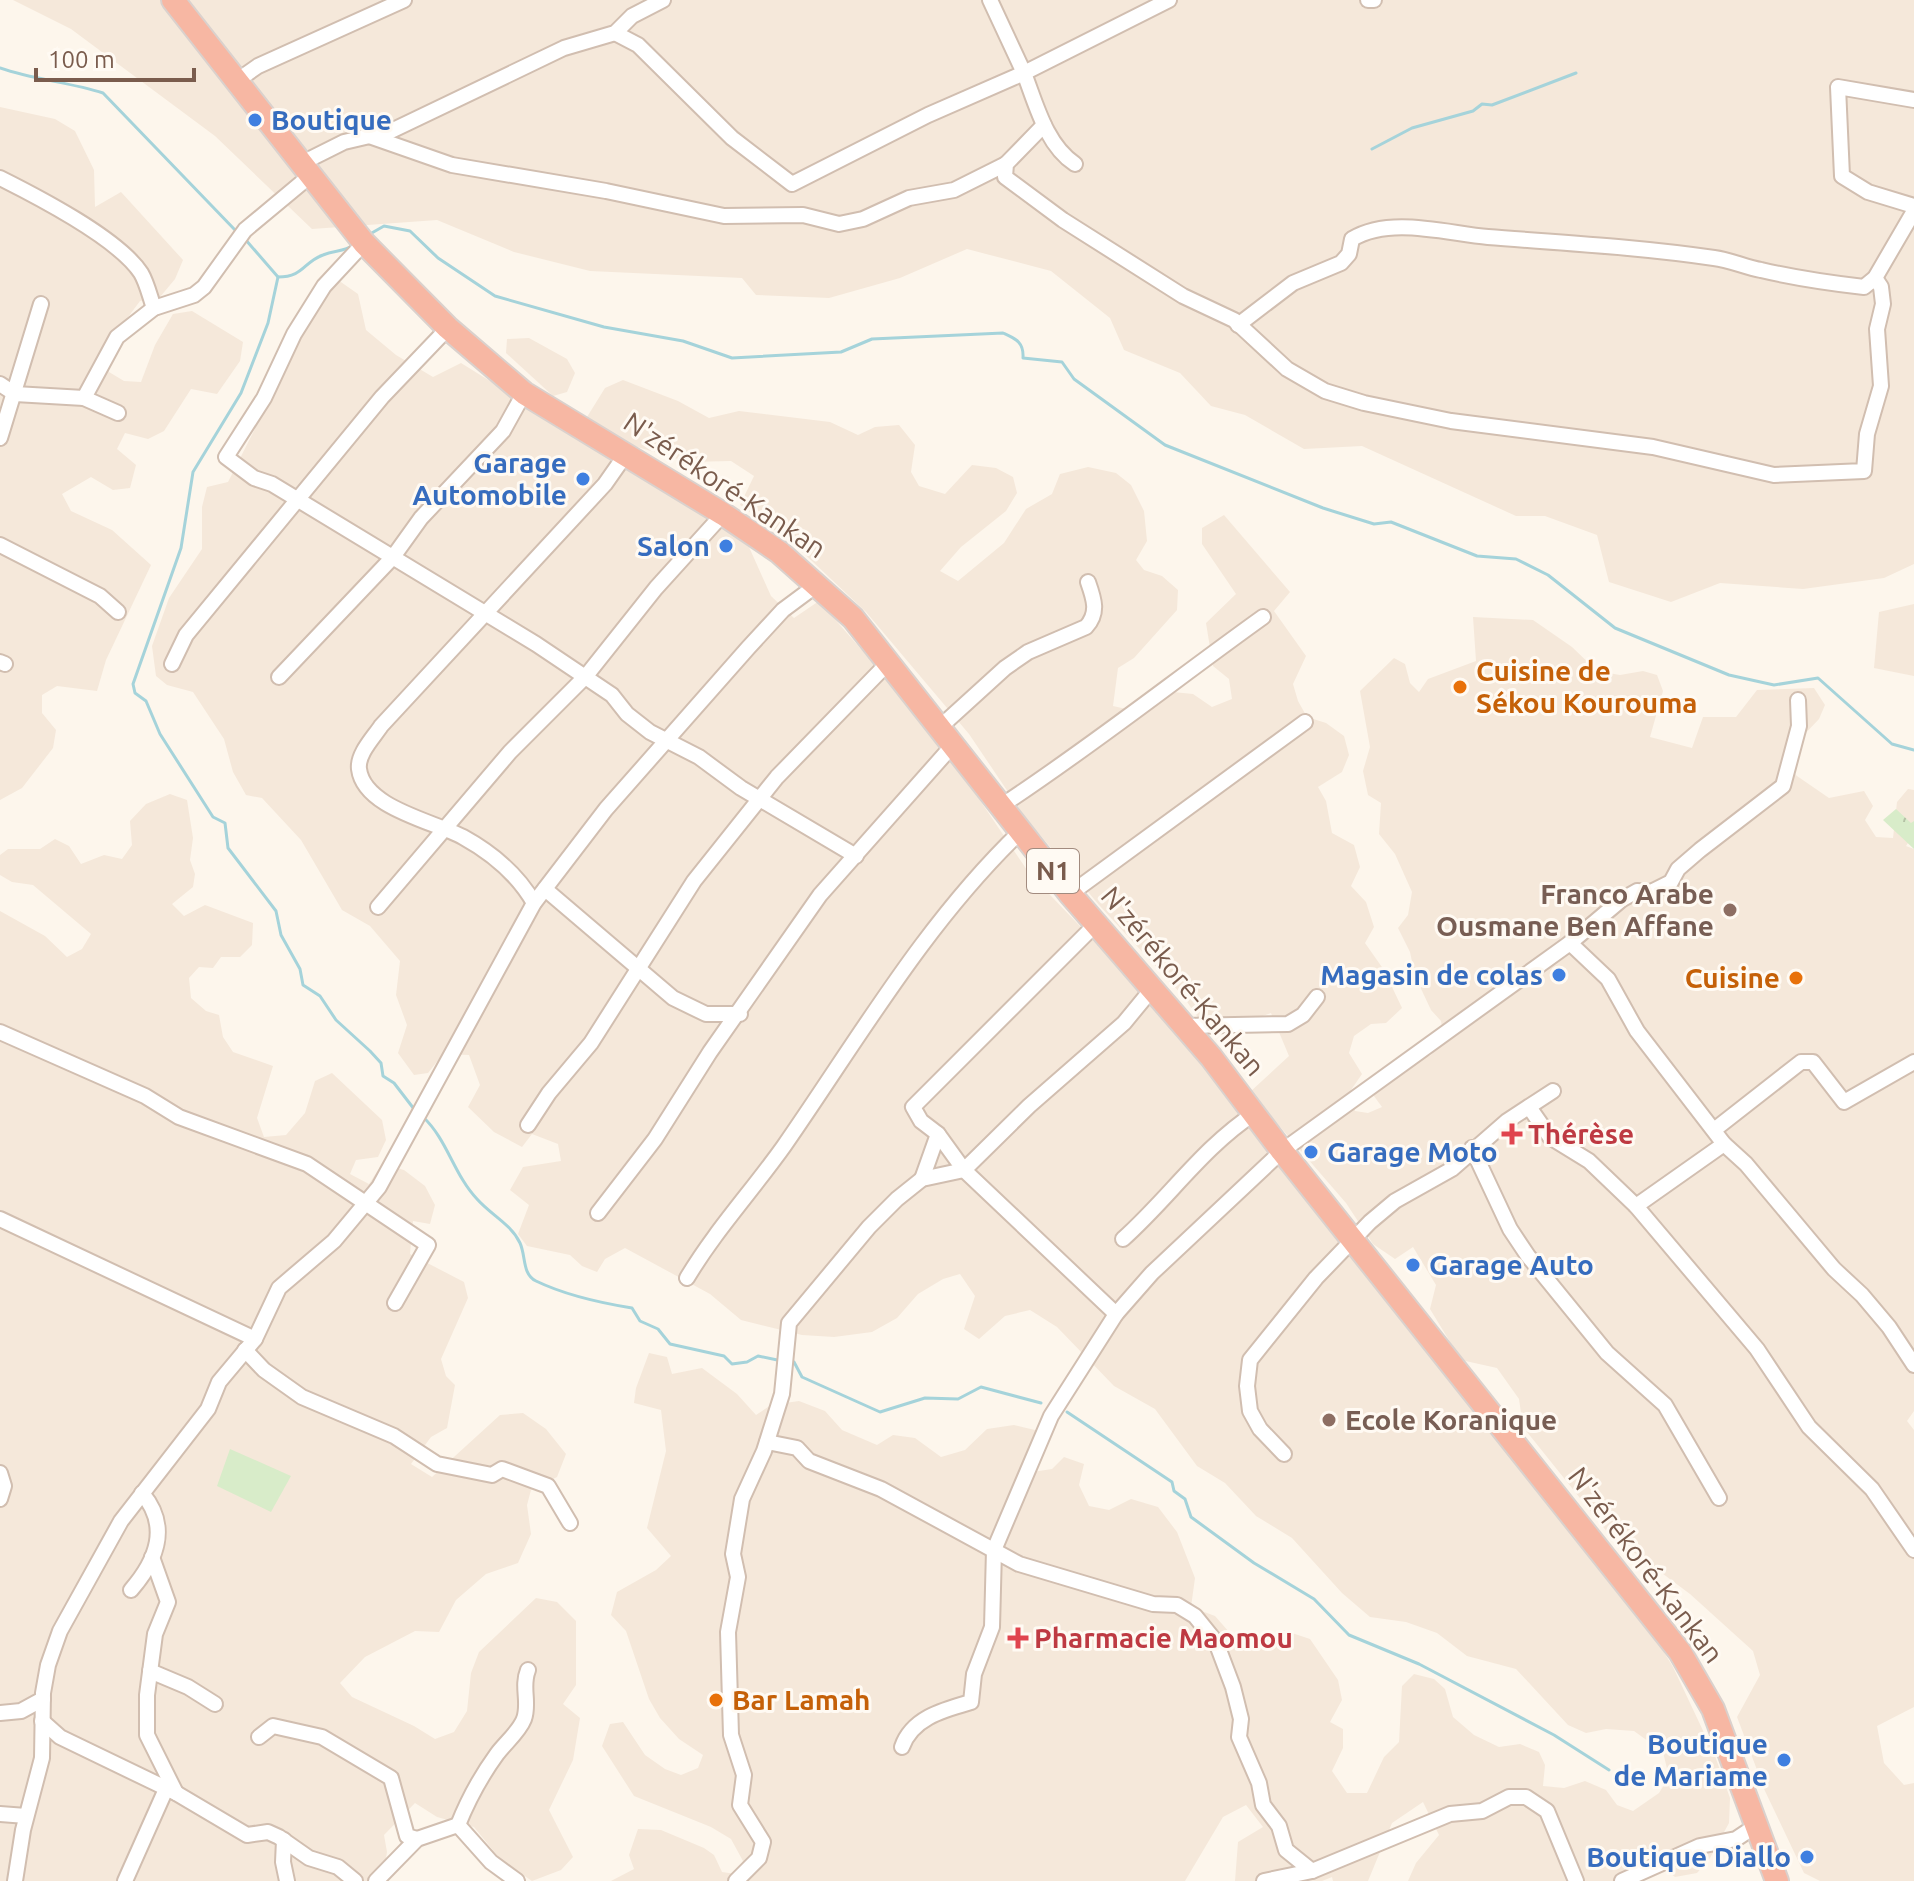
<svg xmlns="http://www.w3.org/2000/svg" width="1914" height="1881" font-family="Ubuntu,sans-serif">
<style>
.residential{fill:#f5e8da}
.green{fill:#d8ecc9}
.forest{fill:url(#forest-crowns)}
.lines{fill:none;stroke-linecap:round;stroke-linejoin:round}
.stream{stroke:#a5d3da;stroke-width:3}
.minor-casing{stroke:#d1beb0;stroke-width:18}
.highway-casing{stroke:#dad1cd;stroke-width:26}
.minor{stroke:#fff;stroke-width:14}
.highway{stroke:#f7b7a3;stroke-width:22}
.shop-dot{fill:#3f7fe0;stroke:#fffaf3;stroke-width:3}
.food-dot{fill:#e8710a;stroke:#fffaf3;stroke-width:3}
.education-dot{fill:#8d6e63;stroke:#fffaf3;stroke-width:3}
.health-dot{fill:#e0444e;stroke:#fffaf3;stroke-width:3}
.labels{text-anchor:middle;stroke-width:6;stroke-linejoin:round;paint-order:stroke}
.shield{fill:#fffaf3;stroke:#a28b7f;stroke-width:2}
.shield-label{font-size:26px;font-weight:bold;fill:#7a5c4d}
.shop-label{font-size:28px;font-weight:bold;fill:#366cbe;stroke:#fffaf3;text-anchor:end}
.street-label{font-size:28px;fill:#7a5c4d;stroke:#fffaf3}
.food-label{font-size:28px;font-weight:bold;fill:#c56008;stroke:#fffaf3;text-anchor:start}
.education-label{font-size:28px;font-weight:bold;fill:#785e54;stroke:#fffaf3;text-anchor:end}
.health-label{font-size:28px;font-weight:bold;fill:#be3a42;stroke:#fffaf3;text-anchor:start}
</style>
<defs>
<pattern id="forest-crowns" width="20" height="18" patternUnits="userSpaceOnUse" patternTransform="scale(2)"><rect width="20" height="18" fill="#d8ecc9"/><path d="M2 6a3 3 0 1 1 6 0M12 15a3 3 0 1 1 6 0" fill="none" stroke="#b4c2a5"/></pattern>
</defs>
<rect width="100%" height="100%" fill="#fdf6ec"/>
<g class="residential">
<polygon points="13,0 1914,0 1914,564 1884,578 1803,589 1720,583 1671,602 1609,582 1597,535 1545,516 1516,516 1362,446 1304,449 1245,415 1211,406 1180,373 1124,350 1110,318 1051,271 967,249 900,278 829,298 756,295 742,278 590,271 514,252 437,220 312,229 215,136 71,29"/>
<polygon points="0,107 55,119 75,131 94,170 95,207 121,192 183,260 175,279 160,297 140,301 102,352 109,372 124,381 141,382 155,345 173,314 192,311 243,342 240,361 217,394 191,389 164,431 148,439 125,433 117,449 136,465 130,488 113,490 91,477 62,494 71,511 112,530 151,565 106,660 97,691 57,686 42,695 42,713 56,730 53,748 22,788 0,800"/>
<polygon points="338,280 358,294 366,330 396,355 433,377 461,363 699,511 749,547 771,596 794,618 819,601 936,735 1029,873 1124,972 1228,1095 1279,1167 1352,1259 1632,1600 1673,1667 1715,1756 1730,1798 1729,1823 1710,1858 1697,1873 1675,1877 1645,1853 1642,1881 1408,1881 1416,1863 1439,1835 1423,1802 1392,1823 1368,1881 1333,1881 1332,1877 1322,1881 1235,1881 1238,1842 1263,1827 1246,1805 1223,1817 1185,1881 611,1881 634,1869 629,1855 638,1829 661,1830 704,1848 714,1855 722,1872 736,1874 743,1861 731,1839 711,1827 634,1796 602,1746 610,1724 623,1722 645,1755 665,1769 681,1775 698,1768 703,1755 679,1739 660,1718 649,1699 626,1631 611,1615 617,1592 656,1570 671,1556 647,1528 666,1451 661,1410 634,1403 636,1388 649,1353 667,1357 672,1374 702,1368 737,1394 756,1415 771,1405 799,1401 825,1411 842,1430 877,1445 893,1435 915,1438 941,1457 965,1450 987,1429 1014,1425 1039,1431 1019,1474 1052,1469 1064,1457 1084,1464 1079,1485 1089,1506 1109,1510 1131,1499 1158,1507 1177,1532 1195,1578 1191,1607 1215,1616 1237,1641 1258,1642 1283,1630 1310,1639 1338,1680 1342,1700 1330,1722 1343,1729 1343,1748 1332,1771 1347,1793 1367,1793 1384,1757 1399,1742 1402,1686 1414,1674 1434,1679 1445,1689 1453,1717 1474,1735 1499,1747 1520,1744 1539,1752 1545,1765 1543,1786 1564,1788 1585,1781 1606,1790 1617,1805 1633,1811 1659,1793 1669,1777 1663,1752 1634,1731 1606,1729 1586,1733 1568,1725 1516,1669 1467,1656 1437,1633 1406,1622 1370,1617 1342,1593 1292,1538 1256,1516 1225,1483 1197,1466 1155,1409 1114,1386 1057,1327 1030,1310 1005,1316 979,1339 964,1329 975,1296 960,1274 943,1279 918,1294 897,1318 872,1332 834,1337 802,1335 741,1320 710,1294 625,1248 605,1259 597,1272 582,1266 570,1255 527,1246 518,1234 529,1205 510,1190 523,1167 561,1161 558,1144 532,1134 522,1147 494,1132 468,1107 480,1085 469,1055 443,1054 428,1073 414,1075 398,1053 407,1025 396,995 400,961 370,926 342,910 301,840 262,798 246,795 233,772 224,739 193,692 167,685 156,676 152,646 169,598 202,549 202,507 207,487 228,482 307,326"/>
<polygon points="529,338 567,359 575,373 567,392 553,396 506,353 507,339"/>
<polygon points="623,380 678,401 709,418 739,411 830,422 858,435 875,427 899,425 915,445 911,472 919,486 945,494 972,465 996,468 1013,477 1017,493 1006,511 961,547 940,571 958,581 1004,543 1026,509 1052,494 1060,474 1088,467 1116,473 1131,485 1144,511 1147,541 1136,560 1144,570 1162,576 1178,590 1177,610 1134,658 1118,668 1113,706 1144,713 1173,692 1193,694 1212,707 1232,699 1229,679 1213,666 1206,623 1236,594 1202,544 1202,528 1224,515 1290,592 1274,611 1306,656 1293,684 1298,701 1307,717 1326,723 1344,736 1349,755 1342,772 1318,787 1326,801 1332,833 1354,845 1360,867 1351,886 1366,902 1374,927 1365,943 1384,970 1402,1008 1386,1023 1371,1024 1354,1036 1349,1053 1362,1074 1351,1090 1355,1111 1368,1113 1382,1107 1371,1092 1409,1065 1431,1055 1444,1039 1441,1021 1431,1010 1415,976 1410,952 1398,928 1408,915 1412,892 1395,854 1379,834 1381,803 1368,795 1363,771 1370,747 1360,691 1394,658 1405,664 1410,683 1419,692 1428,679 1476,661 1473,617 1533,620 1572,647 1597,671 1620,675 1643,671 1657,675 1663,691 1650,737 1692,748 1703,717 1736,717 1757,690 1814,688 1825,705 1819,719 1781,759 1797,776 1829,798 1864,791 1873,806 1865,820 1876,837 1893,838 1897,802 1908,789 1914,790 1914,834 1906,846 1914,849 1914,1411 1907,1421 1914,1430 1914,1707 1877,1726 1884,1763 1904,1785 1914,1783 1914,1881 1820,1881 1804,1873 1765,1791 1737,1717 1760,1675 1753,1651 1690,1594 1608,1533 1523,1427 1519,1399 1497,1368 1461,1360 1430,1309 1436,1285 1413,1247 1395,1259 1373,1244 1346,1203 1250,1092 1289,1056 1271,1013 1210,1035 1183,996 1099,905 1025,817 969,734 866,612 796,546 740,505 754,476 731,461 688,462 634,446 587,417 605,388"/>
<polygon points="1914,604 1914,676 1874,668 1879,612"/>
<polygon points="170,794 187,800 193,838 190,860 195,874 193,887 172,904 184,916 205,905 253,923 252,945 240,957 221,957 213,968 199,967 189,978 191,998 206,1011 219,1015 223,1037 233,1052 273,1066 257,1118 264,1137 286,1135 305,1113 315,1081 332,1073 382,1120 386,1140 378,1157 356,1160 350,1174 369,1184 382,1164 404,1170 425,1186 435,1205 430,1224 413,1221 410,1254 464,1282 468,1298 441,1359 446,1376 455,1385 447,1428 431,1437 411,1464 432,1477 500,1415 523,1413 546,1429 566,1454 557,1477 531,1490 527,1505 531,1534 518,1563 486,1574 456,1600 439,1632 415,1631 365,1657 340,1683 352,1697 414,1726 435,1739 454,1732 467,1711 471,1673 479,1652 536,1598 557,1602 576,1621 576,1685 563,1704 580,1718 573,1760 549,1810 573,1857 561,1870 532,1881 500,1859 474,1827 437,1817 415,1803 384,1835 387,1852 382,1881 0,1881 0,911 45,936 67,957 82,949 91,934 33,885 12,882 0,875 0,855 8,849 40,849 55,839 69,846 81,864 104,855 122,859 132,845 130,821 146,804"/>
</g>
<polygon class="green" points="230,1449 291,1476 271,1512 217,1486"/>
<polygon class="forest" points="1896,809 1911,823 1914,821 1914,849 1883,820"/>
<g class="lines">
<g class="stream">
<path d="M0 68C34 80 69 82 103 93L236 231"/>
<polyline points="1372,149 1412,128 1473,111 1482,104 1492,105 1576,73"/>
<path d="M370 234 384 226 410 231 438 258 495 296 604 327 683 341 732 358 841 352 872 339 1003 333C1016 339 1024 342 1023 358L1062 362 1074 379 1165 445 1323 508 1374 524 1391 522 1477 556 1516 559 1548 575 1615 628 1729 675 1774 685 1818 678 1892 744 1914 750"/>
<path d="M245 239 278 277C304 277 303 262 323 255 335 250 343 252 354 245"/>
<polyline points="278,277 268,323 241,393 193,472 181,548 133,684 135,693 146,701 160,734 213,817 225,823 228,848 276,911 281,935 300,969 303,985 320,996 336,1020 370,1051 381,1063 383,1076 394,1083 414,1109"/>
<path d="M423 1117C447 1139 454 1175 477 1199 491 1215 511 1224 520 1243 526 1256 522 1274 536 1281 565 1295 601 1303 632 1308L640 1321 658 1329 670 1344 724 1356 732 1364 747 1362 758 1356 782 1361"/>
<polyline points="789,1361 794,1362 802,1377 880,1412 925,1398 958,1399 981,1387 1041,1403"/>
<polyline points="1067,1412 1172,1482 1174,1491 1185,1499 1191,1517 1254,1563 1314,1599 1349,1635 1419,1664 1554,1735 1609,1770"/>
</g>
<defs>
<g id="minor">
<polyline points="990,0 1024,73 1169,0"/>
<polyline points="1368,0 1374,0"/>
<path d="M615 33 638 45 732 138 792 184 928 115 1024 73C1036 104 1046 145 1075 164"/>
<polyline points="238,80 258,66 404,0"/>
<polyline points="1914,100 1838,87 1842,176 1868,192 1914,206"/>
<polyline points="1044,125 1006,164 1005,177 1063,220 1183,296 1234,320 1287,369 1325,391 1364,403 1451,421 1653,447 1774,475 1864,471 1867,434 1881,386 1877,329 1883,304 1881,287 1875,278"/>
<polyline points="369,136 452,165 606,191 724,216 803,215 839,224 863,219 909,198 954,190 1006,164"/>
<polyline points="304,162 344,142 391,131 564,48 615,33 632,16 663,0"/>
<path d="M0 178C38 197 118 238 141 273 147 283 150 297 154 308"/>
<polyline points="364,243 324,286 294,334 264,398 226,457 254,478 272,484 536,644 612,695 627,714 650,732 699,757 741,788 856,856"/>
<path d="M1238 325 1293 283 1341 263 1349 254 1352 239C1390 216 1445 233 1488 237 1564 243 1639 247 1714 258 1730 260 1745 267 1761 270 1795 278 1829 283 1864 287L1875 278 1914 211"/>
<polyline points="0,384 15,394 84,398 118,413"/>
<polyline points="84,398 117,337 154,308 194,295 204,287 245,230 311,175"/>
<polyline points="0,438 41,304"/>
<polyline points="0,545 100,596 118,612"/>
<polyline points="0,662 5,664"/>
<polyline points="172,664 186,635 382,397 448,328"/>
<polyline points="279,677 393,557 421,518 503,431 524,393"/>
<path d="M939 728 1005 668 1028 652 1086 627C1099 613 1094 599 1088 582"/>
<path d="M1001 806C1091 747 1175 680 1263 617"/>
<polyline points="545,889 673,998 706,1014 740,1014"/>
<polyline points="1070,894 1305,722"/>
<path d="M534 903C518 875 492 853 463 837 433 821 364 808 359 769 357 754 374 737 381 726L605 484 626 454"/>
<polyline points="378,907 510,752 586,676 656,588 723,514"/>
<polyline points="1096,924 913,1107 921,1121 938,1134 964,1170 1116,1314"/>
<polyline points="1570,943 1621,900 1637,891 1651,892 1671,882 1678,869 1700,850 1783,786 1799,726 1798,700"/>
<polyline points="1184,1026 1288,1024 1303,1015 1317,997"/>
<polyline points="0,1032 145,1096 179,1117 307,1164 428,1245 395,1303"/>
<polyline points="1529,1107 1550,1137 1589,1161 1636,1206 1757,1349 1809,1427 1872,1489 1914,1550"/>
<polyline points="528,1125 549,1093 591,1043 694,881 777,777 888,663"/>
<polyline points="1714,1130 1801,1062 1813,1062 1844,1102 1914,1062"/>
<polyline points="1472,1148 1510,1229 1528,1256 1607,1353 1665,1405 1719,1498"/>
<polyline points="922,1179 938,1134"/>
<polyline points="1636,1206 1724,1144"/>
<polyline points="598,1213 655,1139 710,1052 820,895 953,745"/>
<polyline points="0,1219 255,1339"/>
<path d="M1123 1239C1169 1198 1203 1147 1255 1113"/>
<path d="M687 1278C715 1231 752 1191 784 1146 859 1038 925 923 1021 831"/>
<polyline points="245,1350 264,1370 302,1397 394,1436 437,1464 492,1475 502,1469 548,1486 570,1523"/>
<polyline points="767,1442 797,1448 809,1461 881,1489 1019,1564 1153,1604 1177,1605 1195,1616 1216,1642 1233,1687 1241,1719 1239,1737 1259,1783 1263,1805 1279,1826 1286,1850 1312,1871"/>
<polyline points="1284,1454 1260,1429 1250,1411 1247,1386 1250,1360 1316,1278 1370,1222 1395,1201 1452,1169 1507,1121 1553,1091"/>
<polyline points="0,1473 4,1486 0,1499"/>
<polyline points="152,1557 168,1602 155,1634 147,1695 147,1735 176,1793"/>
<path d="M131 1590C157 1560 170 1526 142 1493"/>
<polyline points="150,1671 188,1687 215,1704"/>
<polyline points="0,1713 21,1711 43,1699"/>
<polyline points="42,1721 60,1737 176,1793 247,1835 268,1832 279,1837 309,1858 338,1867 355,1881"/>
<polyline points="259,1737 273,1726 322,1737 391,1778 407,1836 417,1839"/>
<path d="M902 1747C912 1718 943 1710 971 1702L974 1674 992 1627 994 1550 1051 1416 1116 1314 1152 1273 1282 1151 1570 943 1608 979 1637 1031 1724 1144 1746 1164 1834 1269 1862 1295 1889 1327 1914 1365"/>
<polyline points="0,1814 26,1816"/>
<path d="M458 1825C468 1800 481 1776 497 1754 505 1743 519 1732 524 1719 530 1702 521 1687 528 1670"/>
<polyline points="284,1840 283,1862 287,1881"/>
<polyline points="15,1881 23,1830 42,1758 43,1693 48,1665 60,1631 121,1521 208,1409 219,1382 255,1339 279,1288 334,1241 379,1187 534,903 606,809 748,648 783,610 818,584"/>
<polyline points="125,1881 166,1789"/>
<polyline points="376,1881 417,1839 458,1825 491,1862 517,1881"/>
<polyline points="736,1881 759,1858 763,1842 740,1805 744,1775 731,1735 728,1632 738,1577 733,1554 742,1499 764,1451 782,1394 789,1323 869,1227 897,1199 922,1179 964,1170 1029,1106 1124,1023 1152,989"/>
<polyline points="1264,1881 1312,1871 1450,1814 1482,1811 1509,1797 1526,1797 1547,1811 1576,1881"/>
<polyline points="1622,1881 1700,1846 1736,1839 1757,1825"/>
</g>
<polyline id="highway" points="173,0 364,243 448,328 524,393 723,514 779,552 853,618 1070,894 1211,1057 1282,1151 1680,1652 1713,1709 1777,1881"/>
</defs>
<use href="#minor" class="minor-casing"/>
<use href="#highway" class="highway-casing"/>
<use href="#minor" class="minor"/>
<use href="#highway" class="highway"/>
</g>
<g class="shop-dot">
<circle cx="255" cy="120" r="8"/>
<circle cx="583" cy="479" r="8"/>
<circle cx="726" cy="546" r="8"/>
<circle cx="1559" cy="975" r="8"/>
<circle cx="1311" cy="1152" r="8"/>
<circle cx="1413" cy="1265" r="8"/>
<circle cx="1784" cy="1760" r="8"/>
<circle cx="1807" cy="1857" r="8"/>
</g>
<g class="food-dot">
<circle cx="1460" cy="687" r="8"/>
<circle cx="1796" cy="978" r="8"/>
<circle cx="716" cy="1700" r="8"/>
</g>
<g class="education-dot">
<circle cx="1730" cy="910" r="8"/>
<circle cx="1329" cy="1420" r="8"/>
</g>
<g class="health-dot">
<path d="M1508 1122h8v8h8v8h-8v8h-8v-8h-8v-8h8z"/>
<path d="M1014 1626h8v8h8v8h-8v8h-8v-8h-8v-8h8z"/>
</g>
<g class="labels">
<rect class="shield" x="1027" y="849" width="52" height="44" rx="6"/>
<g class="shield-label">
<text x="1053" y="880">N1</text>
</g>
<g class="shop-label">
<text x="271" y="130" text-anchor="start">Boutique</text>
<text x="567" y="473">Garage<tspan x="567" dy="32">Automobile</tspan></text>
<text x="710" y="556">Salon</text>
<text x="1543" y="985">Magasin de colas</text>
<text x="1327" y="1162" text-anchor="start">Garage Moto</text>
<text x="1429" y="1275" text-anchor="start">Garage Auto</text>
<text x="1768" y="1754">Boutique<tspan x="1768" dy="32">de Mariame</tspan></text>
<text x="1791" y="1867">Boutique Diallo</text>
</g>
<g class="street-label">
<text transform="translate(725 485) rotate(34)" y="10">N'zérékoré-Kankan</text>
<text transform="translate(1183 981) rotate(50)" y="10">N'zérékoré-Kankan</text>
<text transform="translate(1646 1565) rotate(53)" y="10">N'zérékoré-Kankan</text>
</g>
<g class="food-label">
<text x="1476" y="681">Cuisine de<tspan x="1476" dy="32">Sékou Kourouma</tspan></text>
<text x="1780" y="988" text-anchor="end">Cuisine</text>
<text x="732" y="1710">Bar Lamah</text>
</g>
<g class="education-label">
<text x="1714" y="904">Franco Arabe<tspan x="1714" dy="32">Ousmane Ben Affane</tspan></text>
<text x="1345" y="1430" text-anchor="start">Ecole Koranique</text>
</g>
<g class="health-label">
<text x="1528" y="1144">Thérèse</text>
<text x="1034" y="1648">Pharmacie Maomou</text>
</g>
</g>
<path d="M36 68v12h158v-12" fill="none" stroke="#7a5c4d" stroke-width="4"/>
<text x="48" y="68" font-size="24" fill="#7a5c4d" stroke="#fffaf3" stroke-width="6" paint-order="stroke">100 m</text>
</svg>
